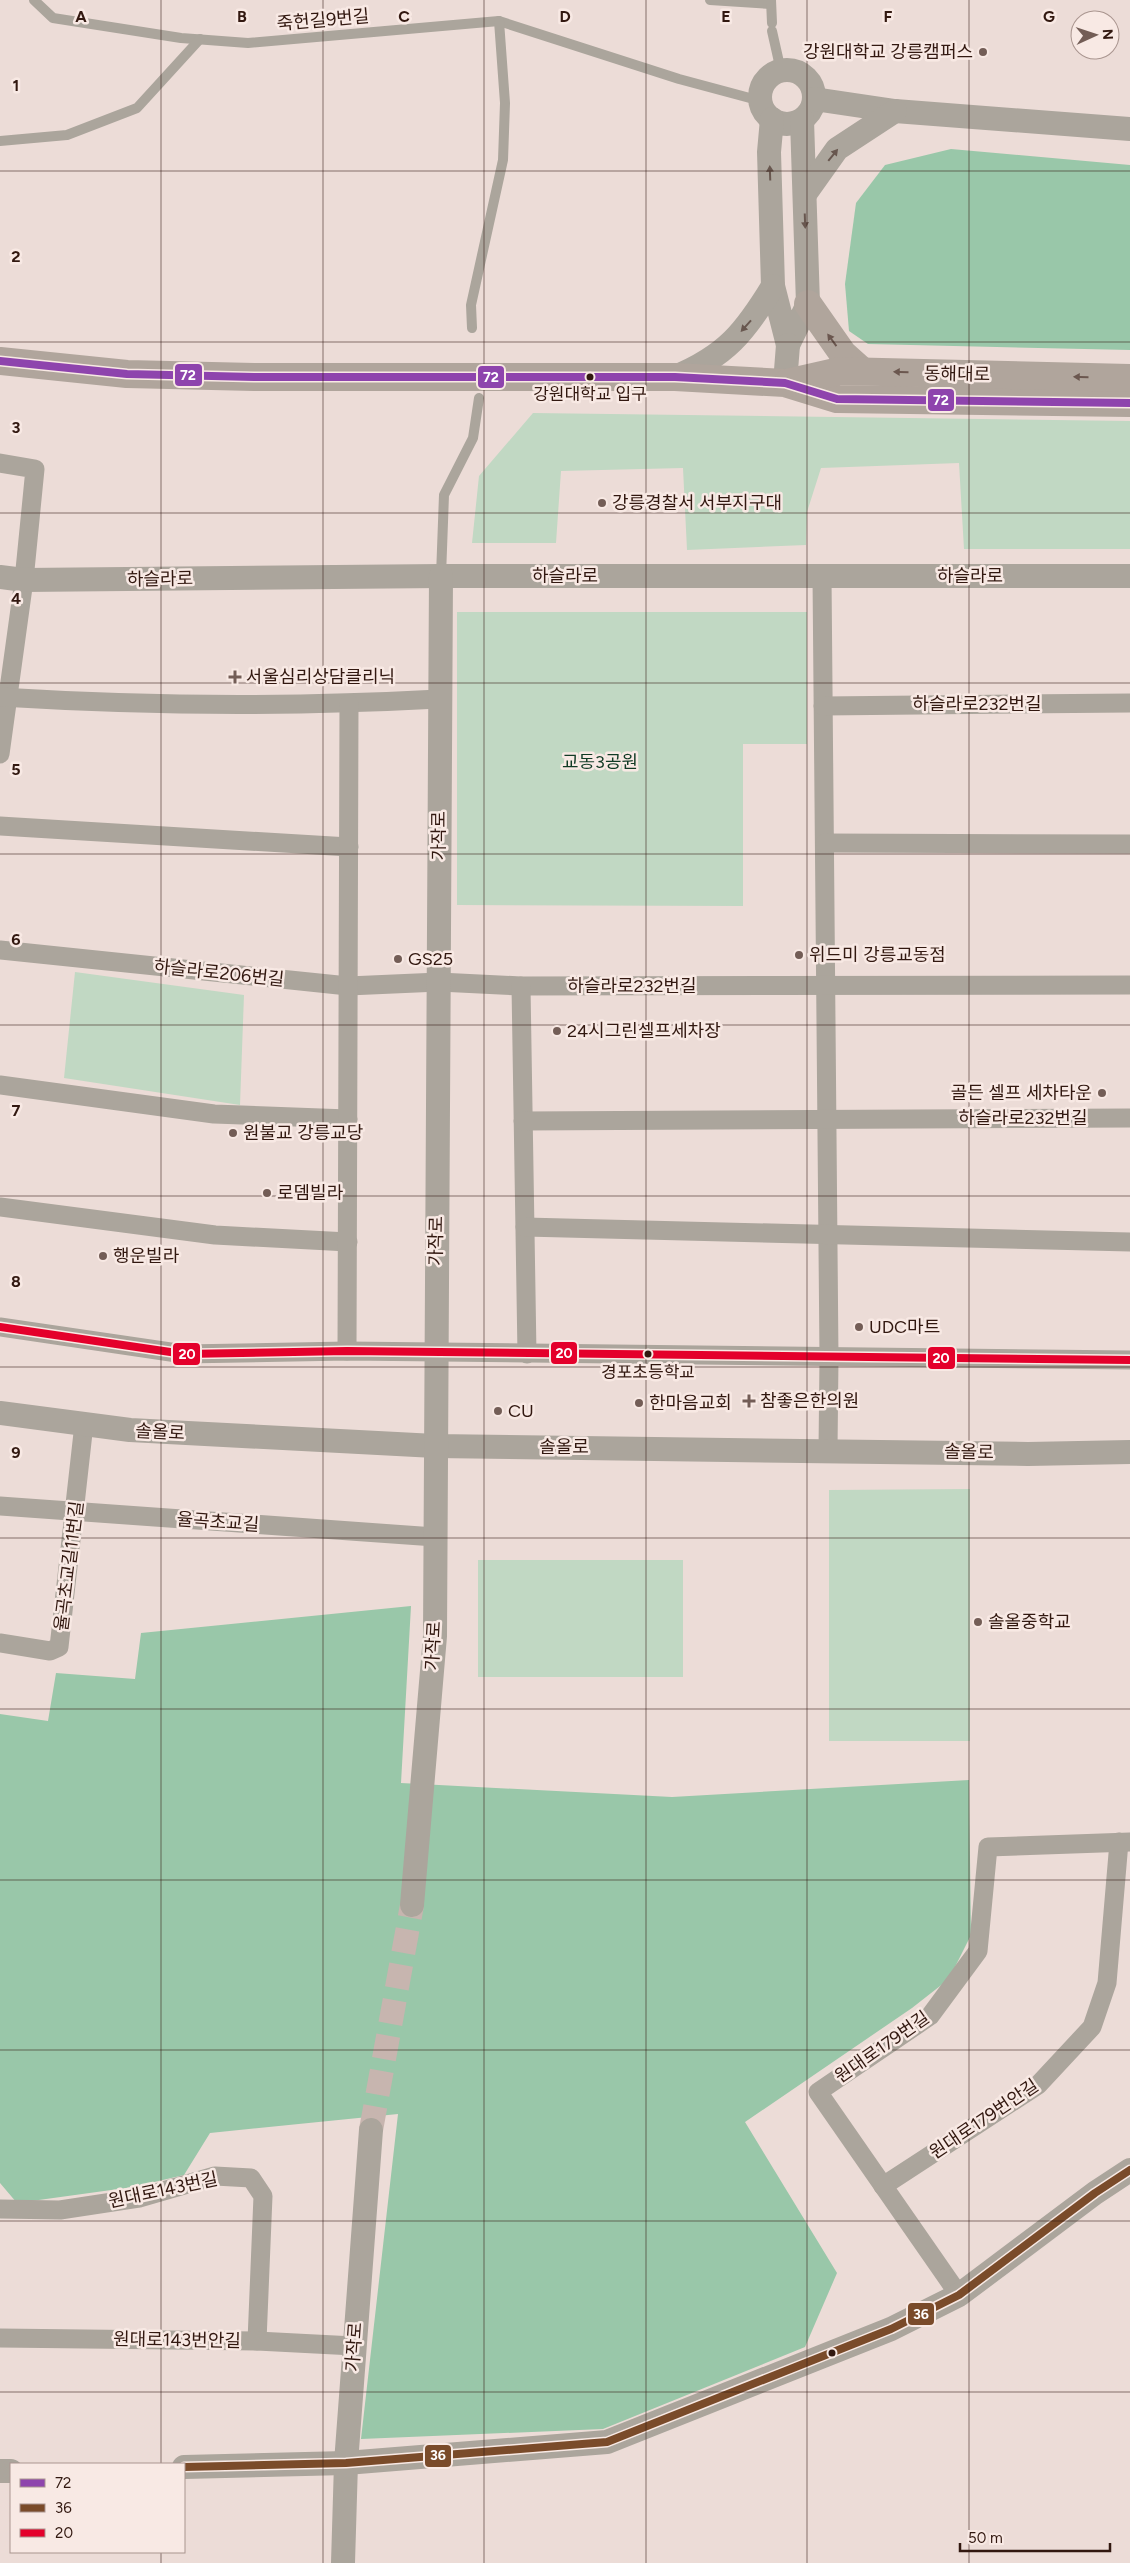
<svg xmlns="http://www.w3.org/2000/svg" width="1130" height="2563" font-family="Figtree,'Noto Sans KR',sans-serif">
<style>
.green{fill:#c1d8c3}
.forest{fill:#99c7a9}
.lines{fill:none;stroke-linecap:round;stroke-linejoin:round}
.tertiary-tunnel{stroke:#c7b5af;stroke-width:24;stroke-dasharray:24 12;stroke-linecap:butt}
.service{stroke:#aba59c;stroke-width:10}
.minor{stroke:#aba59c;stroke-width:19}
.tertiary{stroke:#aba59c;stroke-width:24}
.primary{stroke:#b0a59c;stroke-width:28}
.bus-1-casing{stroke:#f8e9e4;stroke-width:11}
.bus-2-casing{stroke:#f8e9e4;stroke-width:11}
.bus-3-casing{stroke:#f8e9e4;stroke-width:11}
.bus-1{stroke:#8e44ad;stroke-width:8}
.bus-2{stroke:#7a4b2a;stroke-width:8}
.bus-3{stroke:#e4002b;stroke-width:8}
.oneway{fill:#68574f}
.oneway2{fill:#6b574f}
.grid{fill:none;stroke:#321810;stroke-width:1;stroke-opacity:0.55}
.poi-dot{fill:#735d56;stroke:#f8e9e4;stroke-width:2}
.bus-dot{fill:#321810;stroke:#f8e9e4;stroke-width:2}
.labels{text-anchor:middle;stroke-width:5;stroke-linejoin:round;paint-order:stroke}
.bus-label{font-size:17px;fill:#321810;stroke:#f8e9e4}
.street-label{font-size:18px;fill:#321810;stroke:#f8e9e4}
.poi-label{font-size:18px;fill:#321810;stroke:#f8e9e4;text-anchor:start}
.park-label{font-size:18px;fill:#113b25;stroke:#f8e9e4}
.grid-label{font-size:16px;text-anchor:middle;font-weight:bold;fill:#321810;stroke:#f8e9e4;stroke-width:5;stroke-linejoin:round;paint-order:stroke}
.line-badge{stroke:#f8e9e4;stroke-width:2}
.badge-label{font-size:14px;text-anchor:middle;font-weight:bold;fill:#fff}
</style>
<rect width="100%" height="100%" fill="#ecdcd7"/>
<g class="green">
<polygon points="533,413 1130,421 1130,549 964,549 959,463 821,468 807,512 806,545 687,550 683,468 561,471 556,543 472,543 479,476"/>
<polygon points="457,612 807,612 807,744 743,744 743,906 457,905"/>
<polygon points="75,972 244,995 240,1105 64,1078"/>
<polygon points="970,1489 970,1741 829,1741 829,1490"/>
<rect x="478" y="1560" width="205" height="117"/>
</g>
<g class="forest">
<polygon points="951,149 1130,165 1130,350 868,344 849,331 845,284 856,203 885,165"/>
<polygon points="411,1606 401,1783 672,1797 969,1780 971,1935 949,1979 912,2008 745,2122 837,2273 805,2347 603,2429 361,2439 398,2114 210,2133 184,2175 133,2187 17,2203 0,2183 0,1714 48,1721 56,1673 135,1679 141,1633"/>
</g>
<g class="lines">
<polyline class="tertiary-tunnel" points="371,2130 412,1905"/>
<g class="service">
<polyline points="34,0 53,18 181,38 248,43 499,21 679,79 761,101"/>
<polyline points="710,0 771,4"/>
<polyline points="771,0 772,23"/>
<polyline points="772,31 781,71"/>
<polyline points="0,141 67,135 137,108 200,39"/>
<polyline points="472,328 471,305 503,160 505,103 499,21"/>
<polyline points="441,576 444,495 473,438 479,398"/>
</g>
<g class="minor">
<polyline points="0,463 35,469 24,580 0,754"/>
<polyline points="822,576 829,1358 828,1450"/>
<path d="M0 697C146 706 293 707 439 699"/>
<polyline points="823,706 1130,703"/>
<polyline points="0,826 349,847"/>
<polyline points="825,843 1130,844"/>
<polyline points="0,950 348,986 439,982 521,986 1130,985"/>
<polyline points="521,986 527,1354"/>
<polyline points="0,1085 214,1114 348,1119"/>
<polyline points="523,1121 1130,1118"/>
<polyline points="0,1207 215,1235 348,1242"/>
<polyline points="525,1227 1130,1242"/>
<polyline points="0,1327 184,1354 347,1351 1130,1360"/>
<polyline points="347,1351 349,704"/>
<polyline points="0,1506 435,1537"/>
<polyline points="0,1643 50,1651 59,1647 84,1424"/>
<polyline points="883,2186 1038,2085 1092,2027 1107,1983 1119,1842"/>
<polyline points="0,2209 60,2210 139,2198 215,2176 251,2178 263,2196 257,2341"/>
<polyline points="959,2295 818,2092 930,2016 978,1951 988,1847 1130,1842"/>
<polyline points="0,2338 257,2341 354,2346"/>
</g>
<g class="tertiary">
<circle cx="787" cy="97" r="27"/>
<polyline points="814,99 895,111 1130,129"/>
<polyline points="772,119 769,152 773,286 788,345 808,304 802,120"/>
<polyline points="805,194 837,149 895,111"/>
<path d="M675 377C726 356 745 332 773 286"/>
<polyline points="785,383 788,345"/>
<polyline points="0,577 24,580 441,576 1130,576"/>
<polyline points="0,1413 130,1430 435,1446 1028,1454 1130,1452"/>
<polyline points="412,1905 435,1636 441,576"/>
<polyline points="184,2467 346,2463 607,2442 891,2329 959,2295 1095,2193 1130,2170"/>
<polyline points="0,2471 11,2471"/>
<polyline points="343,2563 346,2463 371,2130"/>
</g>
<g class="primary">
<polyline points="808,304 843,354 862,371"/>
<polyline points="0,361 127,374 254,377 675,377 785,383 837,399 1130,403"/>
<polyline points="787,383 840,371 1130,378"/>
</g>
<defs>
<polyline id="bus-1" points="0,361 127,374 254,377 675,377 785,383 837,399 1130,403"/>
<polyline id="bus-2" points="184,2467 346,2463 607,2442 891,2329 959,2295 1095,2193 1130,2170"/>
<polyline id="bus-3" points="0,1327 184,1354 347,1351 1130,1360"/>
</defs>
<use href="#bus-1" class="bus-1-casing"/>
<use href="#bus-2" class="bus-2-casing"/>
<use href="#bus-3" class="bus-3-casing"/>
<use href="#bus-1" class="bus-1"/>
<use href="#bus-2" class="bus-2"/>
<use href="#bus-3" class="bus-3"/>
</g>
<defs><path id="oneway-solid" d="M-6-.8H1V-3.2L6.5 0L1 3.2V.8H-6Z" transform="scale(1.25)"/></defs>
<g class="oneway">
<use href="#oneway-solid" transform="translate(833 155) rotate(-51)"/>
<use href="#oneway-solid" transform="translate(770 173) rotate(-92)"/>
<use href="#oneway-solid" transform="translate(805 221) rotate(88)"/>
<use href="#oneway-solid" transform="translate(746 326) rotate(132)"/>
</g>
<g class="oneway2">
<use href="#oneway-solid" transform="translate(832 340) rotate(-126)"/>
<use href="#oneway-solid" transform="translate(901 372) rotate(-179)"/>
<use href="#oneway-solid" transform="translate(1081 377) rotate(-179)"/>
</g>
<path class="grid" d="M161 0V2464M323 0V2563M484 0V2563M646 0V2563M807 0V2563M969 0V2563M0 171H1130M0 342H1130M0 513H1130M0 683H1130M0 854H1130M0 1025H1130M0 1196H1130M0 1367H1130M0 1538H1130M0 1709H1130M0 1880H1130M0 2050H1130M0 2221H1130M0 2392H1130M161 2552V2563"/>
<g class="poi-dot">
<circle cx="983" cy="52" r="5"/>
<circle cx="602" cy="503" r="5"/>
<path d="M232.5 669.5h5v5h5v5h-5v5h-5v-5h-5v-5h5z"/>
<circle cx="799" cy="955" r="5"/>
<circle cx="398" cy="959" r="5"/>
<circle cx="557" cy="1031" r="5"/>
<circle cx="1102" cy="1093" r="5"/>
<circle cx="233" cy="1133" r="5"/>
<circle cx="267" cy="1193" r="5"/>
<circle cx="103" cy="1256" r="5"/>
<circle cx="859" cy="1327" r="5"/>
<path d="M746.5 1393.5h5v5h5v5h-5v5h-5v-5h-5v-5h5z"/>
<circle cx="639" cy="1403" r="5"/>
<circle cx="498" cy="1411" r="5"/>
<circle cx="978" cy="1622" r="5"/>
</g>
<g class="bus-dot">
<circle cx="590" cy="377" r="4.5"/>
<circle cx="648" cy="1354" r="4.5"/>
<circle cx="832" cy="2353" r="4.5"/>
</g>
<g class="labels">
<g class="bus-label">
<text x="590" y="400">강원대학교 입구</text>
<text x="648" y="1378">경포초등학교</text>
</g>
<g class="street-label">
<text transform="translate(323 20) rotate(-5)" y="6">죽헌길9번길</text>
<text transform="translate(957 374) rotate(1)" y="6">동해대로</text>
<text x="565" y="582">하슬라로</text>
<text x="970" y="582">하슬라로</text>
<text transform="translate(160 579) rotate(-1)" y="6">하슬라로</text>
<text x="977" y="710">하슬라로232번길</text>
<text transform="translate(439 836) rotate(-90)" y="6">가작로</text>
<text transform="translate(219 973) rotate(6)" y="6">하슬라로206번길</text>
<text x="632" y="992">하슬라로232번길</text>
<text x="1023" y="1124">하슬라로232번길</text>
<text transform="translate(436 1241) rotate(-89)" y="6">가작로</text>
<text transform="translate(160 1432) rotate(3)" y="6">솔올로</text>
<text x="564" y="1453">솔올로</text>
<text transform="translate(969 1452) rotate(1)" y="6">솔올로</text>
<text transform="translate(218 1522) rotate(4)" y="6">율곡초교길</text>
<text transform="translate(69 1566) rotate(-83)" y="6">율곡초교길11번길</text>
<text transform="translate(433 1646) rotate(-87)" y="6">가작로</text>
<text transform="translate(882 2047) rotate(-35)" y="6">원대로179번길</text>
<text transform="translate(984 2119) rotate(-34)" y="6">원대로179번안길</text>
<text transform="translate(163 2190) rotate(-12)" y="6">원대로143번길</text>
<text transform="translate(177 2340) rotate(1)" y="6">원대로143번안길</text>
<text transform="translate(354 2347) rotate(-86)" y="6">가작로</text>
</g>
<g class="poi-label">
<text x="973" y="58" text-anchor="end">강원대학교 강릉캠퍼스</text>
<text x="612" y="509">강릉경찰서 서부지구대</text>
<text x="246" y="683">서울심리상담클리닉</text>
<text x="809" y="961">위드미 강릉교동점</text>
<text x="408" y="965">GS25</text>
<text x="567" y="1037">24시그린셀프세차장</text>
<text x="1092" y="1099" text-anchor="end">골든 셀프 세차타운</text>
<text x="243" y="1139">원불교 강릉교당</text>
<text x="277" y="1199">로뎀빌라</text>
<text x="113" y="1262">행운빌라</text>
<text x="869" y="1333">UDC마트</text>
<text x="760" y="1407">참좋은한의원</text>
<text x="649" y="1409">한마음교회</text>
<text x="508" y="1417">CU</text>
<text x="988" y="1628">솔올중학교</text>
</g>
<g class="park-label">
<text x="600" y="768">교동3공원</text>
</g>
</g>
<g class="grid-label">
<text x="81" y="22">A</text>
<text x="242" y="22">B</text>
<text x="404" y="22">C</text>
<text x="565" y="22">D</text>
<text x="726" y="22">E</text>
<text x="888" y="22">F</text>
<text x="1049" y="22">G</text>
<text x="16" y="91">1</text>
<text x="16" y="262">2</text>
<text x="16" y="433">3</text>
<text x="16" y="604">4</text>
<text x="16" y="775">5</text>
<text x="16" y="945">6</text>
<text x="16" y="1116">7</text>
<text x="16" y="1287">8</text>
<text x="16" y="1458">9</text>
</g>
<g class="line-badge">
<rect x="174" y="363" width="29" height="24" rx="5" fill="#8e44ad"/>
<rect x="477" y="365" width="28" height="24" rx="5" fill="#8e44ad"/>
<rect x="927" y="388" width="28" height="24" rx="5" fill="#8e44ad"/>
<rect x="550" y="1341" width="28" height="24" rx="5" fill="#e4002b"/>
<rect x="172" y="1342" width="29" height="24" rx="5" fill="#e4002b"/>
<rect x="927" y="1346" width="29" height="24" rx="5" fill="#e4002b"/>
<rect x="907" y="2302" width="28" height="24" rx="5" fill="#7a4b2a"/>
<rect x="424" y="2444" width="28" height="24" rx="5" fill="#7a4b2a"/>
</g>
<g class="badge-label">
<text x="188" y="380">72</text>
<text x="491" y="382">72</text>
<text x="941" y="405">72</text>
<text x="564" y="1358">20</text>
<text x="187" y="1359">20</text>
<text x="941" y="1363">20</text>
<text x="921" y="2319">36</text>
<text x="438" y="2460">36</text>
</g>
<rect x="10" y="2463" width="175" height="90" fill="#f8e9e4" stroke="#a9958f"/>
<rect x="20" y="2479" width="25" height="8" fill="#8e44ad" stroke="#a9958f"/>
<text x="55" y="2488" font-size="15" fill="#321810">72</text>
<rect x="20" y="2504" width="25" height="8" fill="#7a4b2a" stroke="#a9958f"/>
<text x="55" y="2513" font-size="15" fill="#321810">36</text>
<rect x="20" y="2529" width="25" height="8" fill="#e4002b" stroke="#a9958f"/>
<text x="55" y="2538" font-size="15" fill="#321810">20</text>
<g transform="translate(1095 35) rotate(87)"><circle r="24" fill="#f8e9e4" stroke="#a9958f"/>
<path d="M0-4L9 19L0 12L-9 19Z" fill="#735d56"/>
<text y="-8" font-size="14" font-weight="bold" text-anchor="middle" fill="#321810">N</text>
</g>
<path d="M960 2543v8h150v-8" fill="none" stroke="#321810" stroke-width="2.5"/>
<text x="968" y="2543" font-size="15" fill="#321810" stroke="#f8e9e4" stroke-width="4" paint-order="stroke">50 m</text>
</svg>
